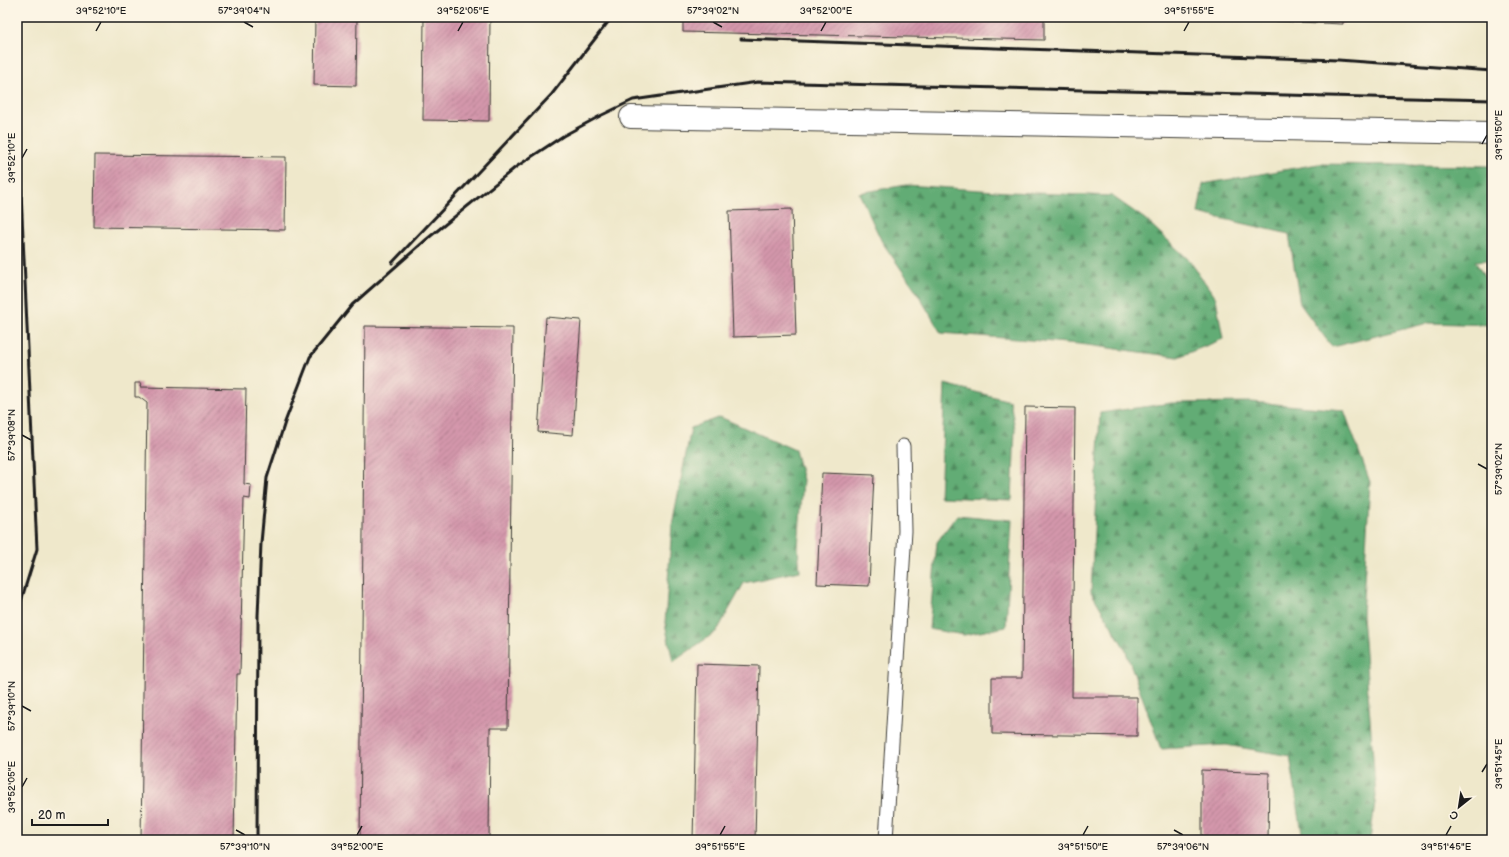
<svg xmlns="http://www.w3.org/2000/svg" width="1509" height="857" font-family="'Balsamiq Sans',sans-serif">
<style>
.forest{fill:url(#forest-firs);stroke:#3f6448}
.building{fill:url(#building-hatch)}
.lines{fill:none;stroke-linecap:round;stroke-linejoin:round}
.lane-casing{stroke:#3c3b36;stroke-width:15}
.street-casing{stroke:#3c3b36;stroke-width:24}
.lane{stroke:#fff;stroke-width:13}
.street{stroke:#fff;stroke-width:22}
.rail{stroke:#1c1c1c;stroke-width:3}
.ticks{fill:none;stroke:#1c1c1c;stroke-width:1.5}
.neatline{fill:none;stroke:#1c1c1c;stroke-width:1.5}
.ticks-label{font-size:10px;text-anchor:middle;fill:#1c1c1c}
</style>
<defs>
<pattern id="forest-firs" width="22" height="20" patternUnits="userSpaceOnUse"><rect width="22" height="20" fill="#62ac74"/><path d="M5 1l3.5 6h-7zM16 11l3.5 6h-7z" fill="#508b5e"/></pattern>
<pattern id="building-hatch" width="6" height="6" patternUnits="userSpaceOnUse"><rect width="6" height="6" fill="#d497ac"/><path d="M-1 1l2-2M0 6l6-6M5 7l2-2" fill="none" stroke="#ab7a8b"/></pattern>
</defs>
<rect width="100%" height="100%" fill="#fcf5e5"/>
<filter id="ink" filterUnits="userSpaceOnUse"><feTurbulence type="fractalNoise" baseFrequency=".025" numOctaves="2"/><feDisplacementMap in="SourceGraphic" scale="8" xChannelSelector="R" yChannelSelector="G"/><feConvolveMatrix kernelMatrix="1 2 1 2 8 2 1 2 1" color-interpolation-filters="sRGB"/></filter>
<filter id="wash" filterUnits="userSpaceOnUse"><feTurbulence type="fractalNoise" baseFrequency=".012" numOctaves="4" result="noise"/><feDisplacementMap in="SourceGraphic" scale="16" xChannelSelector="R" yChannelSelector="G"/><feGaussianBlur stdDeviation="0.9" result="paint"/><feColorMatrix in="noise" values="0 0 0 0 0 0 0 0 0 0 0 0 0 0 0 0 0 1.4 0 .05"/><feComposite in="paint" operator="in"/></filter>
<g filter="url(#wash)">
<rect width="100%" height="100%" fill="#efe8cb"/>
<g class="forest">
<polygon points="1318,164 1492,166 1492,260 1475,261 1492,290 1492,325 1428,323 1332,347 1300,304 1289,234 1198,213 1203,184"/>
<polygon points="906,185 1009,192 1112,196 1145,219 1189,260 1216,298 1223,339 1178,357 1079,344 941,333 915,289 882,242 859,193"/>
<polygon points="945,384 1010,401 1015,429 1012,500 940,497"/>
<polygon points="1252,402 1344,410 1370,482 1362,615 1376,796 1370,840 1303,840 1290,756 1226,745 1161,749 1125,649 1091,592 1100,413 1171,403"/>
<polygon points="720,417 795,450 803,480 798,548 800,571 744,583 717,631 673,662 665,623 672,525 691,428"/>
<polygon points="957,515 1012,520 1006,627 964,635 929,629 937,542"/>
</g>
<g id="blocks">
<g class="building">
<polygon points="315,17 357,17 356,86 314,85"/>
<polygon points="424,17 490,17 489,121 423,120"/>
<polygon points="683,17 1044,17 1044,40 683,32"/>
<polygon points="1209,17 1343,17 1343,24 1209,18"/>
<polygon points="95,155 286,157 285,230 94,227"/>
<polygon points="792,209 796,335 733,337 729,211"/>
<polygon points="546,317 581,320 573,435 538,432"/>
<polygon points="365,326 513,328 508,728 490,728 489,840 360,840"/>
<polygon points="135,383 141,383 140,387 246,389 244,484 251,485 250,499 244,498 240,674 237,674 234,840 141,840 147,403 139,397 135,397"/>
<polygon points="1025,407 1075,408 1072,697 1137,697 1137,736 992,734 992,678 1022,678"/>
<polygon points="822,473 874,475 869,586 817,584"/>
<polygon points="697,664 759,666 755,840 693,840"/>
<polygon points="1202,770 1269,773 1268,840 1202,840"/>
</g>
</g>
</g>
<g filter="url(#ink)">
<use href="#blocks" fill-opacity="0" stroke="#3c3b36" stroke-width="1"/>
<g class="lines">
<defs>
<polyline id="lane" points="886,840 905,531 903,446"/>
<polyline id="street" points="631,117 1492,133"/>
</defs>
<use href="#lane" class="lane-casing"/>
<use href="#street" class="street-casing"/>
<use href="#lane" class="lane"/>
<use href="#street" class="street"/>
<g class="rail">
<polyline points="741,39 1338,60 1492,71"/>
<polyline points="17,103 37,549 17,614"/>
<polyline points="392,263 552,94 612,17"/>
<polyline points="257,840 258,616 261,543 267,478 285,422 310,357 352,305 427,239 516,167 563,136 600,116 633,100 758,82 1492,100"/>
</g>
</g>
</g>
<path class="ticks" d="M244 22 253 27M713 22 722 27M96 31 101 22M458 31 463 22M821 31 826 22M1184 31 1189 22M1482 144 1487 135M22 158 27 149M22 435 31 440M1478 464 1487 469M22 706 31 711M1482 772 1487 764M22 787 27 778M236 830 245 835M1174 830 1183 835M357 835 362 826M720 835 725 826M1083 835 1088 826M1446 835 1451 826"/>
<rect width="1509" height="857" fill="none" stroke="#fcf5e5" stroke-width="44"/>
<g transform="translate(1459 807) rotate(210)" stroke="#fcf5e5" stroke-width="3" paint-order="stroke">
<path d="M0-3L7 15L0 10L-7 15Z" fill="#1c1c1c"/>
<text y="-6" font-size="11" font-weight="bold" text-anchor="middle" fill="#1c1c1c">С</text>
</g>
<path d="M32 819v6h76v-6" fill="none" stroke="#1c1c1c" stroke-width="2"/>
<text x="38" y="819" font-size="12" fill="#1c1c1c" stroke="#fcf5e5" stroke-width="3" paint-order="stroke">20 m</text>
<rect x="22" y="22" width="1465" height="813" class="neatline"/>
<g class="ticks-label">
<text x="101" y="14">39°52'10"E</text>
<text x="244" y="14">57°39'04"N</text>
<text x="463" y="14">39°52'05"E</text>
<text x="713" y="14">57°39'02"N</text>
<text x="826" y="14">39°52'00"E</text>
<text x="1189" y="14">39°51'55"E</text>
<text transform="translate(1498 135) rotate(-90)" y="4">39°51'50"E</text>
<text transform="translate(11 158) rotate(-90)" y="4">39°52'10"E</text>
<text transform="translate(11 435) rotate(-90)" y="4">57°39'08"N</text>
<text transform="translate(1498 469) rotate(-90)" y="4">57°39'02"N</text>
<text transform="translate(11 706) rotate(-90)" y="4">57°39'10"N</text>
<text transform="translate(1498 764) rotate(-90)" y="4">39°51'45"E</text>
<text transform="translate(11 787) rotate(-90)" y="4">39°52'05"E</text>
<text x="245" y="850">57°39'10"N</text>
<text x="357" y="850">39°52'00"E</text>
<text x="720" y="850">39°51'55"E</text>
<text x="1083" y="850">39°51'50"E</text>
<text x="1183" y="850">57°39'06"N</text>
<text x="1446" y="850">39°51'45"E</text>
</g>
</svg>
